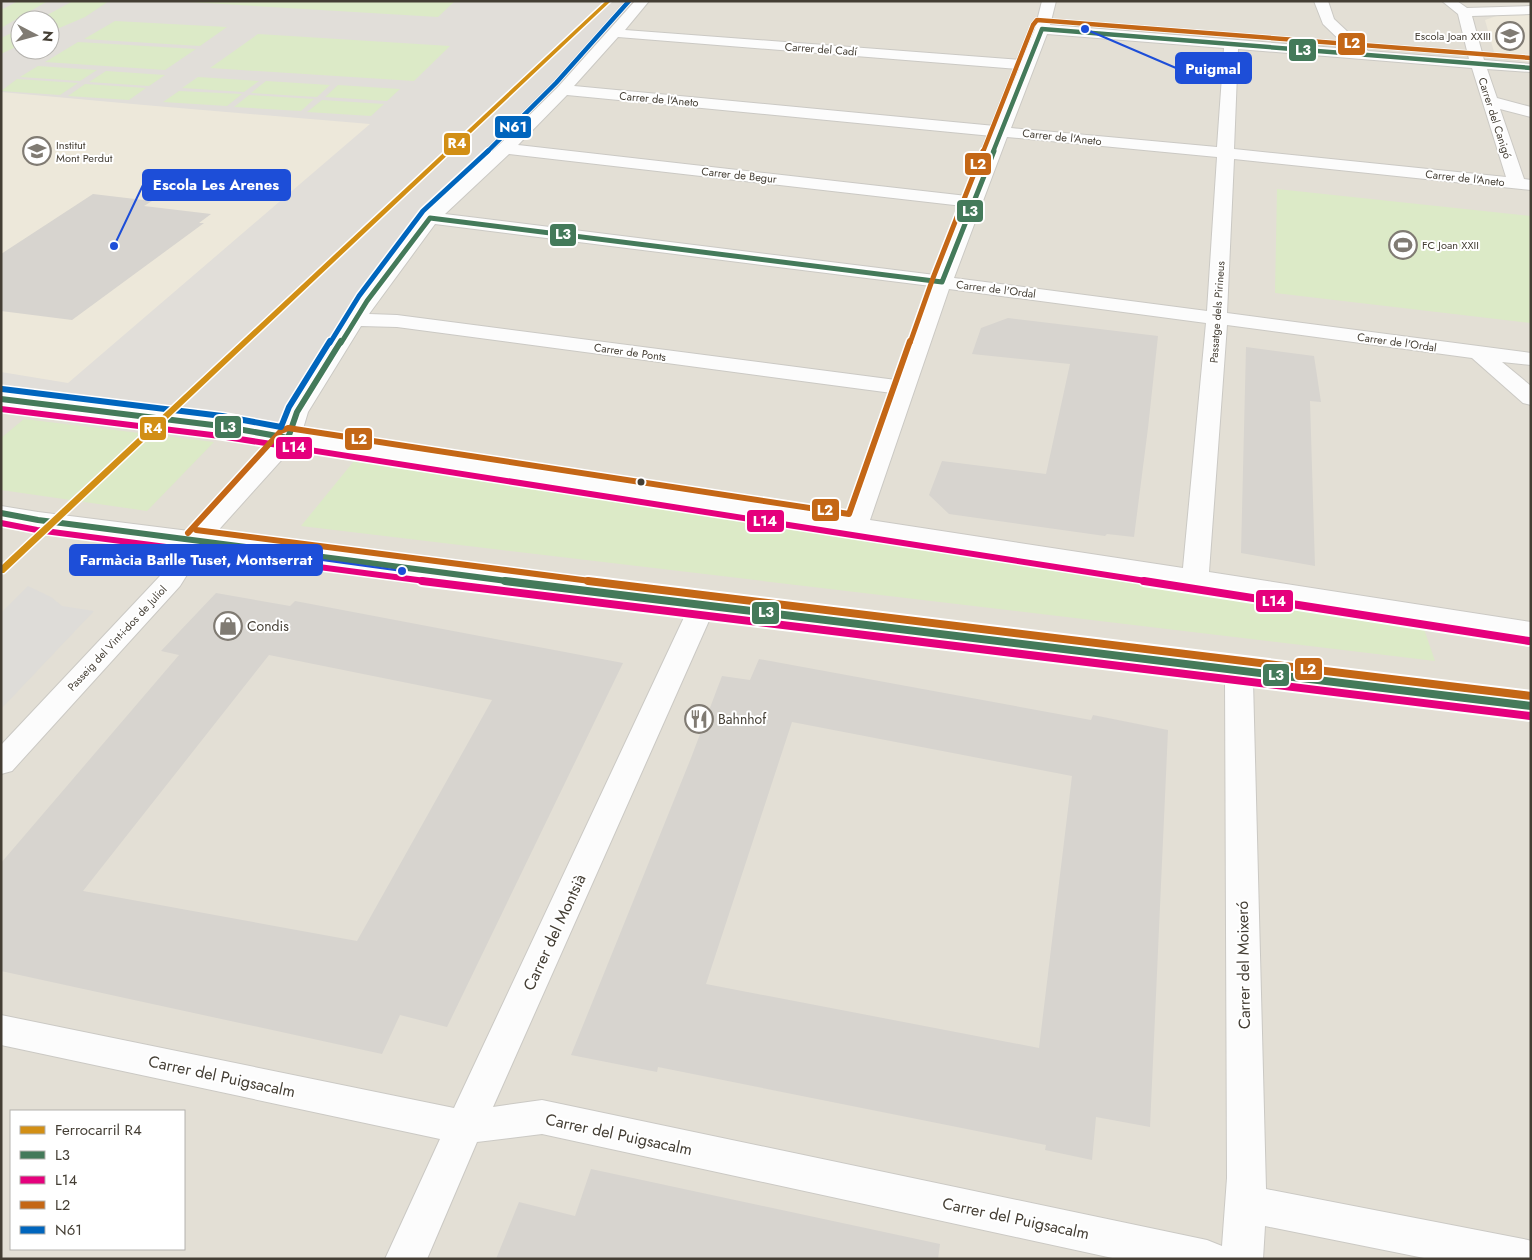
<svg xmlns="http://www.w3.org/2000/svg" width="1532" height="1260" font-family="Jost,sans-serif">
<style>
.residential{fill:#e3dfd5;fill-rule:evenodd}
.industrial{fill:#e1ded9;fill-rule:evenodd}
.education{fill:#ede8da}
.green{fill:#dceac7}
.parking{fill:#dedcd8}
.building{fill:#d7d4cf;fill-rule:evenodd}
.lines{fill:none;stroke-linecap:round;stroke-linejoin:round}
.minor-casing{stroke:#cbc9c4;stroke-width:2}
.minor{fill:#fcfcfc;fill-rule:evenodd}
.bus-1-far3-casing{stroke:#fff;stroke-width:6}
.bus-1-far2-casing{stroke:#fff;stroke-width:8}
.bus-1-far1-casing{stroke:#fff;stroke-width:9}
.bus-1-casing{stroke:#fff;stroke-width:12}
.bus-2-far1-casing{stroke:#fff;stroke-width:9}
.bus-2-casing{stroke:#fff;stroke-width:12}
.bus-3-far3-casing{stroke:#fff;stroke-width:6}
.bus-3-far2-casing{stroke:#fff;stroke-width:8}
.bus-3-far1-casing{stroke:#fff;stroke-width:9}
.bus-3-casing{stroke:#fff;stroke-width:12}
.bus-4-far2-casing{stroke:#fff;stroke-width:6}
.bus-4-far1-casing{stroke:#fff;stroke-width:8}
.bus-4-casing{stroke:#fff;stroke-width:9}
.bus-1-far3{stroke:#447a5a;stroke-width:4.5}
.bus-1-far2{stroke:#447a5a;stroke-width:5}
.bus-1-far1{stroke:#447a5a;stroke-width:6}
.bus-1{stroke:#447a5a;stroke-width:8}
.bus-2-far1{stroke:#e5007d;stroke-width:6}
.bus-2{stroke:#e5007d;stroke-width:8}
.bus-3-far3{stroke:#c46716;stroke-width:4.5}
.bus-3-far2{stroke:#c46716;stroke-width:5}
.bus-3-far1{stroke:#c46716;stroke-width:6}
.bus-3{stroke:#c46716;stroke-width:8}
.bus-4-far2{stroke:#0065bd;stroke-width:4.5}
.bus-4-far1{stroke:#0065bd;stroke-width:5}
.bus-4{stroke:#0065bd;stroke-width:6}
.rail-1-casing{stroke:#fff;stroke-width:3}
.rail-1{fill:#d28f15;fill-rule:evenodd}
.bus-dot{fill:#443e34;stroke:#fff;stroke-width:2}
.labels{text-anchor:middle;stroke-width:4;stroke-linejoin:round;paint-order:stroke}
.far-poi-label{font-size:11px;fill:#443e34;stroke:#fff;text-anchor:start}
.far-street-label{font-size:11px;fill:#443e34;stroke:#fff}
.poi-label{font-size:14px;fill:#443e34;stroke:#fff;text-anchor:start}
.near-street-label{font-size:16px;fill:#443e34;stroke:#fff}
.leader{fill:none;stroke:#1d4ed8;stroke-width:2}
.callout-dot{fill:#1d4ed8;stroke:#fff;stroke-width:2}
.callout{fill:#1d4ed8;stroke:#1d4ed8;stroke-width:2}
.callout-label{font-size:15px;text-anchor:middle;font-weight:bold;fill:#fff}
.line-badge{stroke:#fff;stroke-width:2}
.badge-label{font-size:14px;text-anchor:middle;font-weight:bold;fill:#fff}
</style>
<rect width="100%" height="100%" fill="#eeede8"/>
<path class="residential" d="M1 1H1531V1259H1ZM20 20H50V50H20ZM11 1111H184V1249H11Z"/>
<path class="industrial" d="M1 1H642L411 243 277 435 1 396ZM20 20H50V50H20Z"/>
<g class="education">
<polygon points="1499,15 1531,15 1531,62 1521,61 1494,52 1485,20"/>
<polygon points="1,92 144,105 370,124 68,383 1,372"/>
</g>
<g class="green">
<polygon points="18,1 48,1 1,28 1,10"/>
<polygon points="73,1 109,1 85,17 50,32 50,20 38,20"/>
<polygon points="173,1 455,1 438,17"/>
<polygon points="115,21 227,27 200,46 84,39"/>
<polygon points="20,29 20,45 1,54 1,38"/>
<polygon points="258,34 450,46 414,81 210,68"/>
<polygon points="78,42 196,49 165,70 45,62"/>
<polygon points="38,66 97,70 80,81 20,77"/>
<polygon points="106,71 165,75 149,86 89,82"/>
<polygon points="198,77 259,81 244,92 182,88"/>
<polygon points="17,79 78,83 60,95 1,91"/>
<polygon points="266,81 330,85 317,97 251,93"/>
<polygon points="85,84 146,88 129,100 68,96"/>
<polygon points="338,85 400,89 387,101 325,97"/>
<polygon points="179,91 242,94 227,106 163,102"/>
<polygon points="249,95 314,99 301,111 234,107"/>
<polygon points="322,100 384,104 371,116 307,112"/>
<polygon points="1277,189 1531,216 1531,323 1275,293"/>
<polygon points="24,419 214,442 147,511 1,490 1,438"/>
<polygon points="354,461 1423,626 1435,661 301,526"/>
</g>
<polygon class="parking" points="28,586 51,597 62,606 94,611 1,709 1,613"/>
<g class="building">
<polygon points="93,194 152,201 144,206 211,214 199,223 204,223 72,320 1,311 1,254"/>
<polygon points="1008,318 1158,336 1148,428 1134,537 1107,534 1105,536 949,514 929,495 942,461 1046,474 1070,364 972,354 981,328"/>
<polygon points="1246,347 1314,356 1321,402 1310,401 1315,566 1241,553"/>
<path d="M216 593 290 606 295 601 623 663 447 1027 400 1015 382 1054 1 971V863L179 655 161 651ZM269 655 492 700 357 941 83 891Z"/>
<path d="M759 659 1091 720 1093 715 1168 730 1150 1127 1096 1117 1092 1160 1045 1150 1046 1145 658 1067 657 1072 571 1055 691 758 722 676 750 680ZM792 722 1072 776 1039 1048 706 984Z"/>
<polygon points="591,1169 940,1244 938,1259 496,1259 519,1202 575,1216"/>
</g>
<g class="lines">
<defs>
<path id="minor" d="M635 1H649L625 30 1022 60 1035 29 1042 1H1056L1050 25 1349 49 1323 24 1314 1H1328L1334 19 1368 51 1469 59 1458 14 1442 1H1457L1467 8 1531 6V14L1472 16 1484 60 1531 64V72L1487 69 1497 98 1531 107V117L1500 109 1524 179 1531 180V190L1234 159 1227 313 1531 353V365L1502 362 1531 386V405L1523 403 1472 358 1227 325 1209 572 1531 622V639L295 445 214 535 417 562 1531 696V716L1253 681 1266 1189 1528 1240 1531 1241V1259H1429L1265 1226 1263 1259H1117L542 1134 477 1142 427 1259H385L440 1139 1 1045V1015L454 1108 687 611 417 578 203 549 180 586 12 771 1 774V745L160 576 179 545 38 528 1 521V506L38 512 189 531 272 441 1 406V392L221 419 280 428 286 412 360 297 424 214 499 145 558 87ZM1047 34 1224 48 1217 147 1011 128ZM618 37 1019 69 995 126 574 86ZM1238 49 1472 68 1506 177 1234 149ZM567 95 992 136 967 196 518 145ZM1007 137 1217 157 1207 311 954 278ZM509 154 963 206 935 275 445 214ZM435 224 931 286 896 380 397 315 369 314ZM949 289 1206 323 1183 568 870 520ZM361 326 397 327 892 393 847 516 302 432 308 412ZM712 614 1225 678 1227 1178 1222 1246 1207 1240 542 1100 493 1107Z"/>
</defs>
<use href="#minor" class="minor-casing"/>
<use href="#minor" class="minor"/>
<defs>
<polyline id="bus-1-far3" points="993,152 1042,29 1531,68"/>
<polyline id="bus-1-far2" points="341,343 367,301 430,218 942,282 994,151"/>
<g id="bus-1-far1">
<polyline points="1,399 221,426 288,438 297,412 341,341"/>
<polyline points="1,513 38,520 515,582"/>
</g>
<polyline id="bus-1" points="505,581 1531,706"/>
<g id="bus-2-far1">
<polyline points="1,409 220,436 1152,582"/>
<polyline points="1,523 37,530 433,582"/>
</g>
<g id="bus-2">
<polyline points="422,581 1530,716"/>
<polyline points="1144,581 1529,641"/>
</g>
<polyline id="bus-3-far3" points="983,152 1033,25 1037,20 1531,58"/>
<polyline id="bus-3-far2" points="910,343 933,278 983,151"/>
<g id="bus-3-far1">
<polyline points="196,530 598,582"/>
<polyline points="188,533 281,431 288,428 849,514 910,341"/>
</g>
<polyline id="bus-3" points="588,581 1531,696"/>
<polyline id="bus-4-far2" points="487,152 556,83 629,1"/>
<polyline id="bus-4-far1" points="330,343 359,296 423,211 488,151"/>
<polyline id="bus-4" points="2,389 222,416 281,427 289,407 330,341"/>
</defs>
<use href="#bus-1-far3" class="bus-1-far3-casing"/>
<use href="#bus-1-far2" class="bus-1-far2-casing"/>
<use href="#bus-1-far1" class="bus-1-far1-casing"/>
<use href="#bus-1" class="bus-1-casing"/>
<use href="#bus-2-far1" class="bus-2-far1-casing"/>
<use href="#bus-2" class="bus-2-casing"/>
<use href="#bus-3-far3" class="bus-3-far3-casing"/>
<use href="#bus-3-far2" class="bus-3-far2-casing"/>
<use href="#bus-3-far1" class="bus-3-far1-casing"/>
<use href="#bus-3" class="bus-3-casing"/>
<use href="#bus-4-far2" class="bus-4-far2-casing"/>
<use href="#bus-4-far1" class="bus-4-far1-casing"/>
<use href="#bus-4" class="bus-4-casing"/>
<use href="#bus-1-far3" class="bus-1-far3"/>
<use href="#bus-1-far2" class="bus-1-far2"/>
<use href="#bus-1-far1" class="bus-1-far1"/>
<use href="#bus-1" class="bus-1"/>
<use href="#bus-2-far1" class="bus-2-far1"/>
<use href="#bus-2" class="bus-2"/>
<use href="#bus-3-far3" class="bus-3-far3"/>
<use href="#bus-3-far2" class="bus-3-far2"/>
<use href="#bus-3-far1" class="bus-3-far1"/>
<use href="#bus-3" class="bus-3"/>
<use href="#bus-4-far2" class="bus-4-far2"/>
<use href="#bus-4-far1" class="bus-4-far1"/>
<use href="#bus-4" class="bus-4"/>
<defs>
<polygon id="rail-1" points="606,1 611,1 4,573 1,573 1,566"/>
</defs>
<use href="#rail-1" class="rail-1-casing"/>
<use href="#rail-1" class="rail-1"/>
</g>
<defs>
<symbol id="school-ring" viewBox="-11 -11 22 22"><circle r="9.5" fill="#fff" stroke="#807b73" stroke-width="1.5"/><path d="M0-5L7-2L0 1L-7-2ZM-4 1L0 2.5L4 1V4Q0 6-4 4Z" fill="#807b73"/></symbol>
<symbol id="stadium-ring" viewBox="-11 -11 22 22"><circle r="9.5" fill="#fff" stroke="#807b73" stroke-width="1.5"/><path d="M0-5a6.5 5 0 1 0 0 10a6.5 5 0 1 0 0-10ZM-3.5-1.8h7v3.6h-7Z" fill="#807b73"/></symbol>
<symbol id="shop-ring" viewBox="-11 -11 22 22"><circle r="9.5" fill="#fff" stroke="#807b73" stroke-width="1.5"/><path d="M-5-2.5h2.3a2.7 3.5 0 0 1 5.4 0H5L5.5 6h-11ZM-1.5-2.5h3a1.5 2.3 0 0 0-3 0Z" fill="#807b73"/></symbol>
<symbol id="restaurant-ring" viewBox="-11 -11 22 22"><circle r="9.5" fill="#fff" stroke="#807b73" stroke-width="1.5"/><path d="M-5-6h1v4h1v-4h1v4h1v-4h1v5L-1.5 .5V6h-2V.5L-5-1ZM5-6V6H3V1.5H1.5Q1.5-4 5-6Z" fill="#807b73"/></symbol>
</defs>
<g fill-rule="evenodd">
<use href="#school-ring" x="1494" y="20" width="32" height="32"/>
<use href="#school-ring" x="21" y="135" width="32" height="32"/>
<use href="#stadium-ring" x="1387" y="229" width="32" height="32"/>
<use href="#shop-ring" x="212" y="610" width="32" height="32"/>
<use href="#restaurant-ring" x="683" y="703" width="32" height="32"/>
</g>
<circle class="bus-dot" cx="641" cy="482" r="4.5"/>
<g class="labels">
<g class="far-poi-label">
<text x="1491" y="40" text-anchor="end">Escola Joan XXIII</text>
<text x="56" y="149">Institut<tspan x="56" dy="13">Mont Perdut</tspan></text>
<text x="1422" y="249">FC Joan XXII</text>
</g>
<g class="far-street-label">
<text transform="translate(821 49) rotate(4)" y="4">Carrer del Cadí</text>
<text transform="translate(659 99) rotate(5)" y="4">Carrer de l'Aneto</text>
<text transform="translate(1495 118) rotate(72)" y="4">Carrer del Canigó</text>
<text transform="translate(1062 137) rotate(6)" y="4">Carrer de l'Aneto</text>
<text transform="translate(739 175) rotate(6)" y="4">Carrer de Begur</text>
<text transform="translate(1465 178) rotate(6)" y="4">Carrer de l'Aneto</text>
<text transform="translate(996 289) rotate(7)" y="4">Carrer de l'Ordal</text>
<text transform="translate(1217 312) rotate(-86)" y="4">Passatge dels Pirineus</text>
<text transform="translate(1397 342) rotate(8)" y="4">Carrer de l'Ordal</text>
<text transform="translate(630 352) rotate(8)" y="4">Carrer de Ponts</text>
<text transform="translate(117 638) rotate(-47)" y="4">Passeig del Vint-i-dos de Juliol</text>
</g>
<g class="poi-label">
<text x="247" y="631">Condis</text>
<text x="718" y="724">Bahnhof</text>
</g>
<g class="near-street-label">
<text transform="translate(554 932) rotate(-65)" y="6">Carrer del Montsià</text>
<text transform="translate(1243 965) rotate(-91)" y="6">Carrer del Moixeró</text>
<text transform="translate(222 1076) rotate(12)" y="6">Carrer del Puigsacalm</text>
<text transform="translate(619 1134) rotate(12)" y="6">Carrer del Puigsacalm</text>
<text transform="translate(1016 1218) rotate(12)" y="6">Carrer del Puigsacalm</text>
</g>
</g>
<path class="leader" d="M1085 29L1176 68M114 246L143 185M402 571L322 560"/>
<g class="callout-dot">
<circle cx="1085" cy="29" r="5"/>
<circle cx="114" cy="246" r="5"/>
<circle cx="402" cy="571" r="5"/>
</g>
<g class="callout">
<rect x="1176" y="53" width="75" height="30" rx="5"/>
<rect x="143" y="170" width="147" height="30" rx="5"/>
<rect x="70" y="545" width="252" height="30" rx="5"/>
</g>
<g class="callout-label">
<text x="1213" y="74">Puigmal</text>
<text x="216" y="190">Escola Les Arenes</text>
<text x="196" y="565">Farmàcia Batlle Tuset, Montserrat</text>
</g>
<g class="line-badge">
<rect x="1337" y="32" width="29" height="24" rx="5" fill="#c46716"/>
<rect x="1288" y="38" width="29" height="24" rx="5" fill="#447a5a"/>
<rect x="494" y="115" width="38" height="24" rx="5" fill="#0065bd"/>
<rect x="443" y="132" width="28" height="24" rx="5" fill="#d28f15"/>
<rect x="964" y="152" width="28" height="24" rx="5" fill="#c46716"/>
<rect x="956" y="199" width="28" height="24" rx="5" fill="#447a5a"/>
<rect x="549" y="223" width="28" height="24" rx="5" fill="#447a5a"/>
<rect x="214" y="415" width="28" height="24" rx="5" fill="#447a5a"/>
<rect x="139" y="416" width="28" height="25" rx="5" fill="#d28f15"/>
<rect x="344" y="427" width="29" height="24" rx="5" fill="#c46716"/>
<rect x="275" y="436" width="38" height="24" rx="5" fill="#e5007d"/>
<rect x="811" y="498" width="29" height="24" rx="5" fill="#c46716"/>
<rect x="746" y="509" width="39" height="24" rx="5" fill="#e5007d"/>
<rect x="1255" y="589" width="39" height="24" rx="5" fill="#e5007d"/>
<rect x="751" y="601" width="29" height="24" rx="5" fill="#447a5a"/>
<rect x="1294" y="657" width="29" height="24" rx="5" fill="#c46716"/>
<rect x="1262" y="663" width="28" height="24" rx="5" fill="#447a5a"/>
</g>
<g class="badge-label">
<text x="1352" y="48">L2</text>
<text x="1303" y="55">L3</text>
<text x="513" y="132">N61</text>
<text x="457" y="148">R4</text>
<text x="978" y="169">L2</text>
<text x="970" y="216">L3</text>
<text x="563" y="239">L3</text>
<text x="228" y="432">L3</text>
<text x="153" y="433">R4</text>
<text x="359" y="444">L2</text>
<text x="294" y="452">L14</text>
<text x="825" y="515">L2</text>
<text x="765" y="526">L14</text>
<text x="1274" y="606">L14</text>
<text x="766" y="617">L3</text>
<text x="1308" y="674">L2</text>
<text x="1276" y="680">L3</text>
</g>
<rect width="1532" height="1260" fill="none" stroke="#443e34" stroke-width="5"/>
<rect x="10" y="1110" width="175" height="140" fill="#ffffff" stroke="#b4b2ae"/>
<rect x="20" y="1126" width="25" height="8" fill="#d28f15" stroke="#b4b2ae"/>
<text x="55" y="1135" font-size="15" fill="#443e34">Ferrocarril R4</text>
<rect x="20" y="1151" width="25" height="8" fill="#447a5a" stroke="#b4b2ae"/>
<text x="55" y="1160" font-size="15" fill="#443e34">L3</text>
<rect x="20" y="1176" width="25" height="8" fill="#e5007d" stroke="#b4b2ae"/>
<text x="55" y="1185" font-size="15" fill="#443e34">L14</text>
<rect x="20" y="1201" width="25" height="8" fill="#c46716" stroke="#b4b2ae"/>
<text x="55" y="1210" font-size="15" fill="#443e34">L2</text>
<rect x="20" y="1226" width="25" height="8" fill="#0065bd" stroke="#b4b2ae"/>
<text x="55" y="1235" font-size="15" fill="#443e34">N61</text>
<g transform="translate(35 35) rotate(96)"><circle r="24" fill="#ffffff" stroke="#b4b2ae"/>
<path d="M0-4L9 19L0 12L-9 19Z" fill="#807b73"/>
<text y="-8" font-size="14" font-weight="bold" text-anchor="middle" fill="#443e34">N</text>
</g>
</svg>
